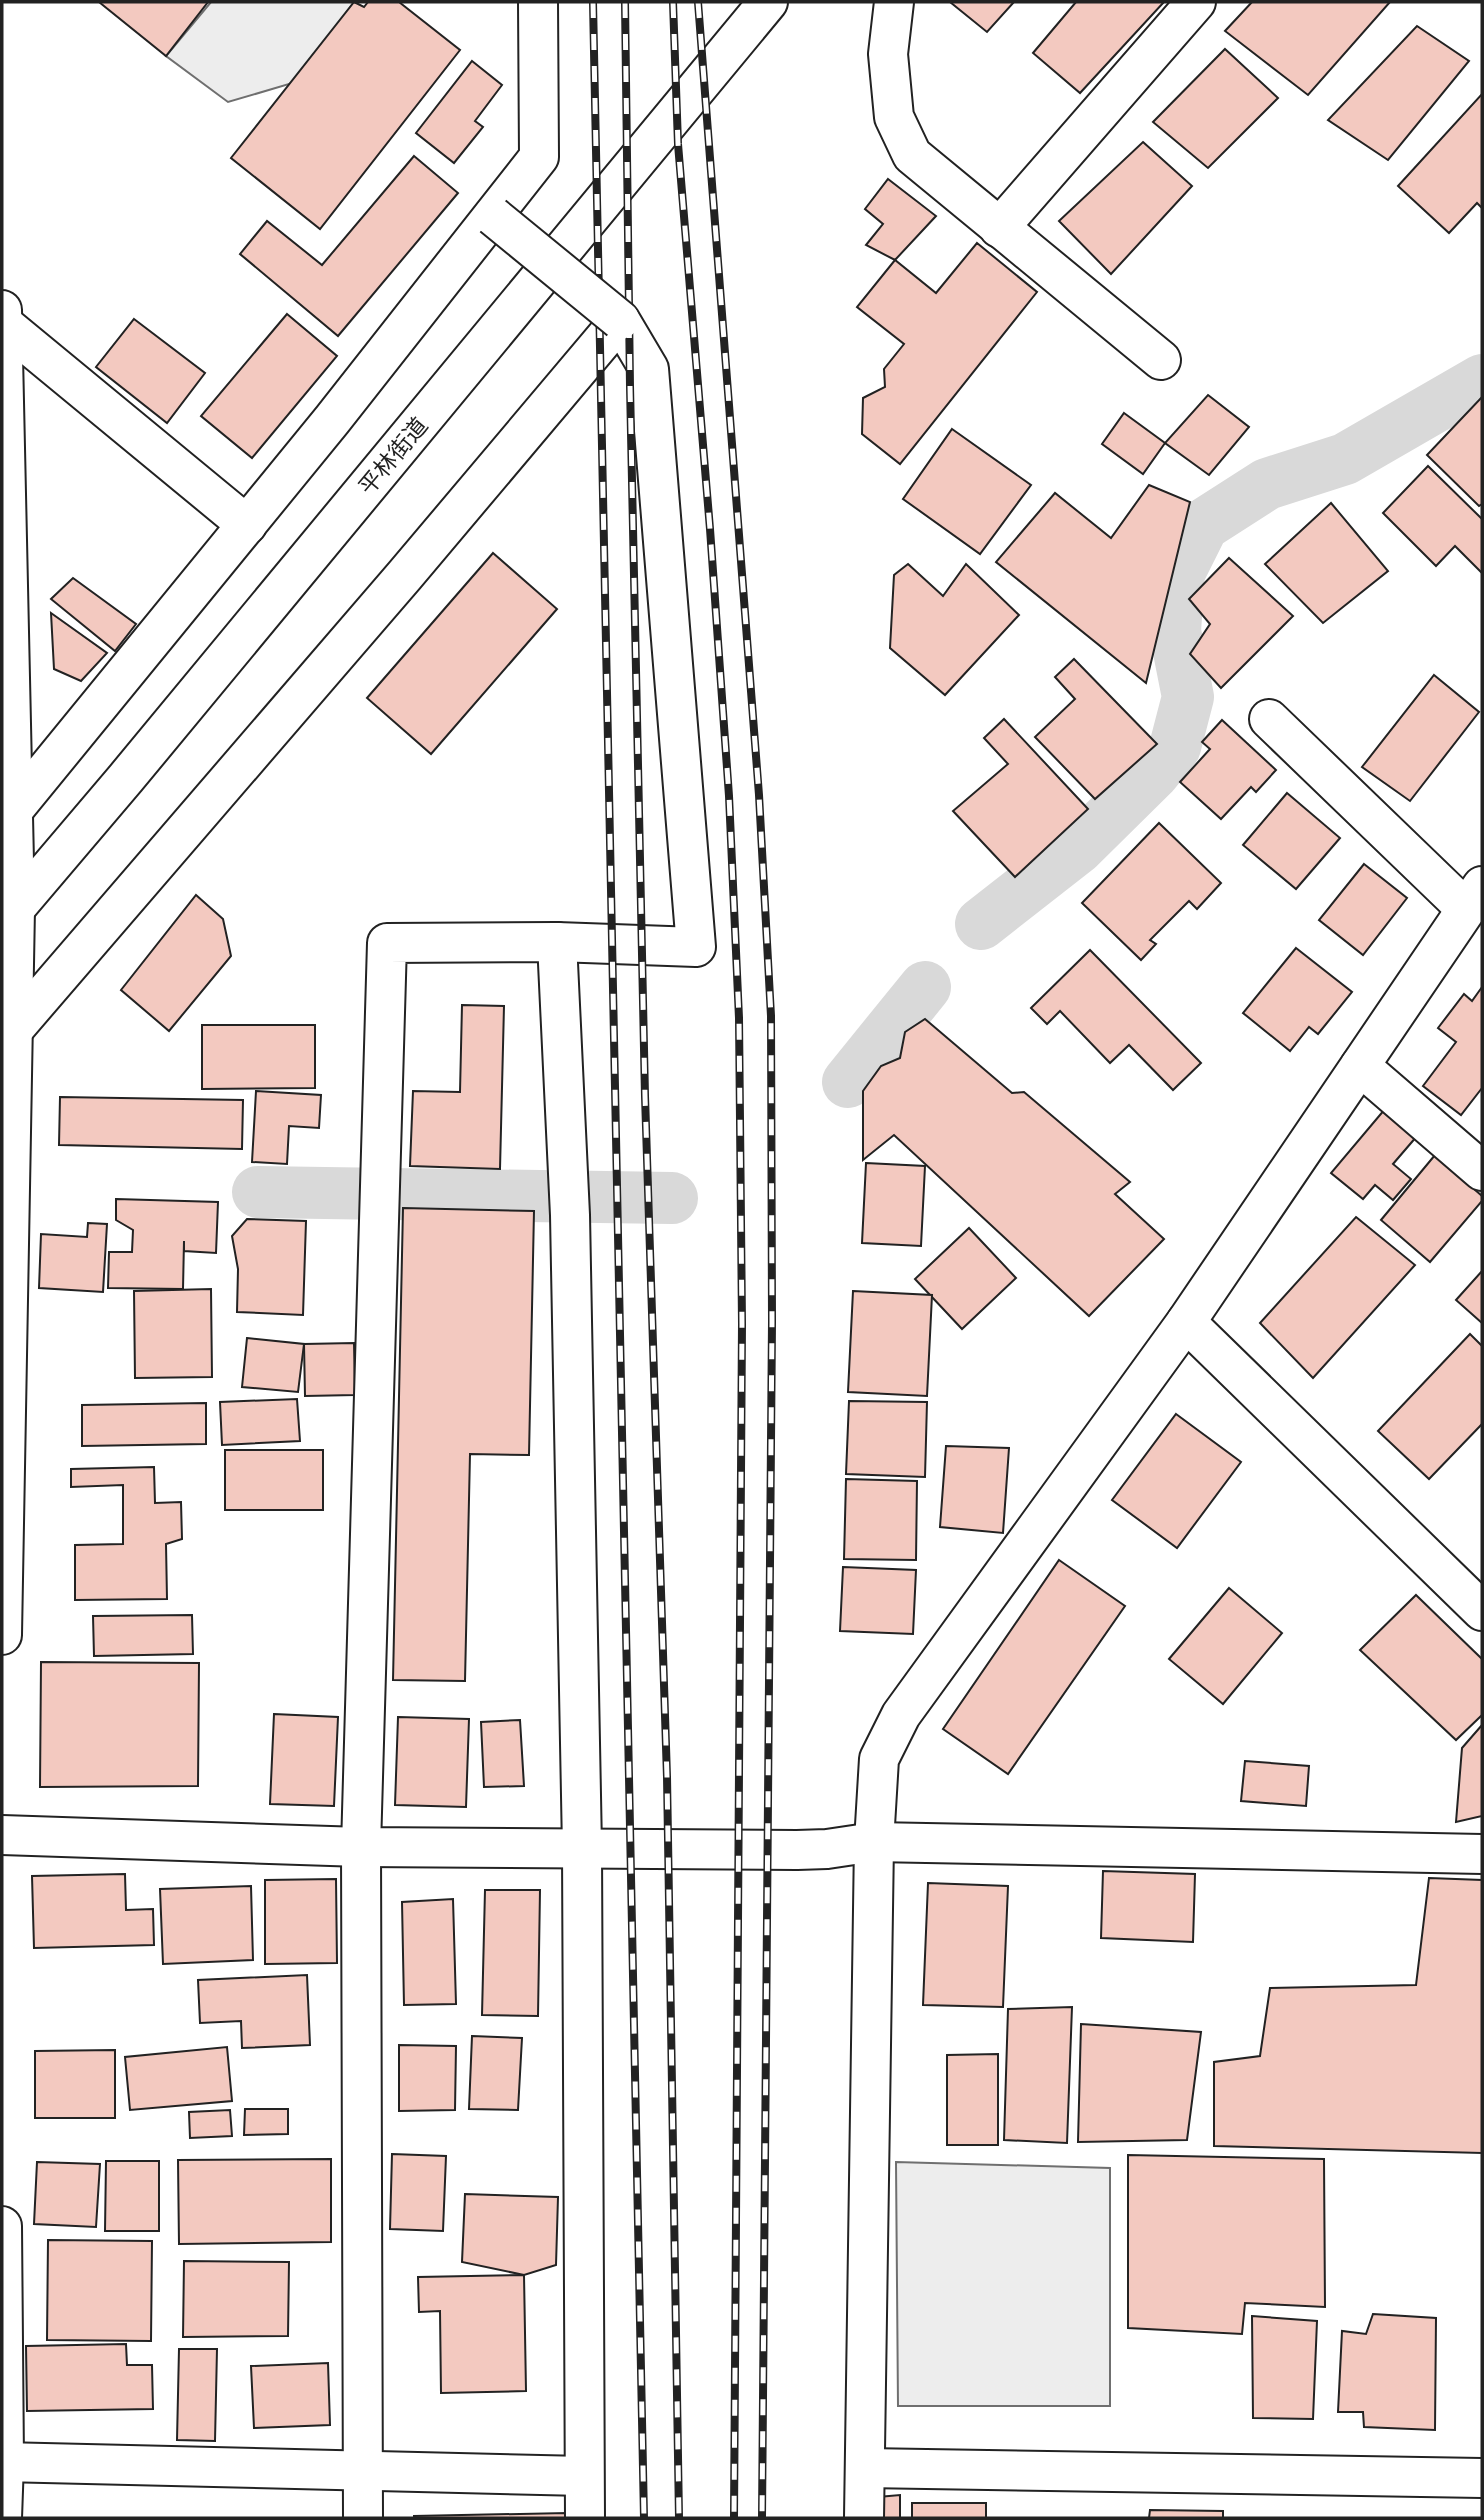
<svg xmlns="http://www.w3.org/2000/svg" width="1484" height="2520" font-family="'Noto Sans','Noto Sans JP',sans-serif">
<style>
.parking{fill:#ededed;stroke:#6f6f6f;stroke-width:2}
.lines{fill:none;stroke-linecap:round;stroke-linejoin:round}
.canal{stroke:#d9d9d9;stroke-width:52}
.building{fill:#f3c9c0;stroke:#222;stroke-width:2}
.minor-casing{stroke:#222;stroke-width:42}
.highway-casing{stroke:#222;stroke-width:42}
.minor{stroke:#fff;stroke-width:38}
.highway{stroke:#fff;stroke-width:38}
.rail-casing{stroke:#222;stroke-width:8}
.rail{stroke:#fff;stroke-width:5;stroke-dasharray:16;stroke-linecap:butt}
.minor-bridge-casing{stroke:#222;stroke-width:42;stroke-linecap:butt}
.minor-bridge{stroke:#fff;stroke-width:38}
.labels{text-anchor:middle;stroke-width:5;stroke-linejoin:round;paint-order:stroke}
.street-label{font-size:23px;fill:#222;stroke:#fff}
</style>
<rect width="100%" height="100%" fill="#fff"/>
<g class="parking">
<polygon points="211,2 354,2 296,82 228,102 166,56"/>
<polygon points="896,2162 1110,2168 1110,2406 898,2406"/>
</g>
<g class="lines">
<g class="canal">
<polyline points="981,924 1078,848 1154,773 1175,747 1188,697 1175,631 1179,573 1203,525 1267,484 1345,459 1482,380"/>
<polyline points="848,1082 925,987"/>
<polyline points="258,1192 672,1198"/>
</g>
</g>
<g class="building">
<polygon points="99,2 208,2 166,56"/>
<polygon points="354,2 364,7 368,2 399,2 460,50 320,229 231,158"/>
<polygon points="950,2 1014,2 987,32"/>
<polygon points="1076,2 1164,2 1080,93 1033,53"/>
<polygon points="1252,2 1390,2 1308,95 1225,31"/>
<polygon points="1417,26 1469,61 1388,160 1328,120"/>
<polygon points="1225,49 1278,98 1208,168 1153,122"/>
<polygon points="472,61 502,85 475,121 483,127 454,163 416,133"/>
<polygon points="1482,94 1482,208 1477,203 1449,233 1398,186"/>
<polygon points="1143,142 1192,186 1111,274 1059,221"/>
<polygon points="414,156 458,193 338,336 240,254 267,221 322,265"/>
<polygon points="888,179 936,216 895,260 866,245 883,224 865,209"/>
<polygon points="977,243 1037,292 900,464 862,434 863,398 885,387 884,369 904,344 857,307 895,260 936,293"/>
<polygon points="287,314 337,356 252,458 201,416"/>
<polygon points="134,319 205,373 167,423 96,367"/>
<polygon points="1208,395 1249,427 1209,475 1165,443"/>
<polygon points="1482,397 1482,504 1479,506 1427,455"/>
<polygon points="1124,413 1165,443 1143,474 1102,444"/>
<polygon points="952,429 1031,485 980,554 903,499"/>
<polygon points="1428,466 1482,519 1482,573 1455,546 1436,566 1383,513"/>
<polygon points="1149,485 1190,502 1146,683 996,562 1055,493 1111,538"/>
<polygon points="1331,503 1388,571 1323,623 1265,564"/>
<polygon points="493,553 557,609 431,754 367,698"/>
<polygon points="1229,558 1293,616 1221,688 1190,654 1210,624 1189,599"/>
<polygon points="908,564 943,596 966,564 1019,615 945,695 890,648 894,575"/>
<polygon points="73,578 136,624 115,651 51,599"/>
<polygon points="51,613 107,653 81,681 54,669"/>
<polygon points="1074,659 1157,744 1095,799 1035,737 1075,699 1055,677"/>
<polygon points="1434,675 1479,712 1410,801 1362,767"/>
<polygon points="1004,719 1088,809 1015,877 953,811 1008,764 984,738"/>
<polygon points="1222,720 1276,770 1256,792 1251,787 1221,819 1180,782 1210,749 1202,742"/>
<polygon points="1287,793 1340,838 1296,889 1243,845"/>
<polygon points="1159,823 1221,883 1197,909 1189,901 1150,940 1156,944 1141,960 1082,903"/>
<polygon points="1364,864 1407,898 1363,955 1319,920"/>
<polygon points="196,895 223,919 231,956 169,1031 121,990"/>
<polygon points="1296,948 1352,992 1318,1034 1309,1027 1290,1051 1243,1013"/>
<polygon points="1090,950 1201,1063 1173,1090 1129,1045 1110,1063 1060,1011 1047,1024 1031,1008"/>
<polygon points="1482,987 1482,1088 1461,1115 1423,1086 1456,1042 1438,1028 1464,994 1472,1001"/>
<polygon points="462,1005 504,1006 500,1169 410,1166 413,1091 460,1092"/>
<polygon points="925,1019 1012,1093 1024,1092 1130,1182 1115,1194 1164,1239 1089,1316 894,1135 863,1160 863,1091 881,1066 900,1058 905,1032"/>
<polygon points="202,1025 315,1025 315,1088 202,1089"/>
<polygon points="256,1091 321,1095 319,1128 289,1126 287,1164 252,1162"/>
<polygon points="60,1097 243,1100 242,1149 59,1145"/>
<polygon points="1385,1109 1417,1136 1393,1164 1411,1179 1393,1200 1375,1185 1363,1199 1331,1173"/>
<polygon points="1435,1155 1482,1196 1482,1201 1430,1262 1381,1220"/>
<polygon points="866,1163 925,1166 921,1246 862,1243"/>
<polygon points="116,1199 218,1202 216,1253 184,1251 184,1241 183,1289 108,1288 109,1252 132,1252 133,1230 116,1220"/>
<polygon points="403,1208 534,1211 529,1455 470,1454 465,1681 393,1680"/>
<polygon points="1356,1217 1415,1265 1313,1378 1260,1323"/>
<polygon points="247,1219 306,1221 303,1315 237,1312 238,1269 232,1236"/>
<polygon points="88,1223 107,1224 103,1292 39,1288 41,1234 87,1237"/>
<polygon points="969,1228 1016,1278 962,1329 915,1279"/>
<polygon points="1482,1271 1482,1323 1456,1300"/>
<polygon points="211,1289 212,1377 135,1378 134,1291"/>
<polygon points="853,1291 932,1295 927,1396 848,1392"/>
<polygon points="1470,1334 1482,1346 1482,1424 1429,1479 1378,1431"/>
<polygon points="247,1338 304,1344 298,1392 242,1387"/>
<polygon points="354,1343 355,1395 305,1396 304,1344"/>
<polygon points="297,1399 300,1441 222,1445 220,1402"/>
<polygon points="849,1401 927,1402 925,1477 846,1474"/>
<polygon points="206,1403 206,1444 82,1446 82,1405"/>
<polygon points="1176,1414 1241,1462 1177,1548 1112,1500"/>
<polygon points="946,1446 1009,1448 1003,1533 940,1527"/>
<rect x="225" y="1450" width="98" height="60"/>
<polygon points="154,1467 155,1503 181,1502 182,1539 166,1544 167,1599 75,1600 75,1545 123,1544 123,1485 71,1487 71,1469"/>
<polygon points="846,1479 917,1481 916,1560 844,1559"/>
<polygon points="1059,1560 1125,1606 1008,1774 943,1729"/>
<polygon points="843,1567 916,1570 913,1634 840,1631"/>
<polygon points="1229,1588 1282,1633 1223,1704 1169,1659"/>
<polygon points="1416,1595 1482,1659 1482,1715 1456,1740 1360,1650"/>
<polygon points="192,1615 193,1654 94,1656 93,1616"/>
<polygon points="41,1662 199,1663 198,1786 40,1787"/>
<polygon points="274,1714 338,1717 334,1806 270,1804"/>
<polygon points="398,1717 469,1719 466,1807 395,1805"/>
<polygon points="520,1720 524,1786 484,1787 481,1722"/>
<polygon points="1482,1725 1482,1816 1456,1822 1462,1748"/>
<polygon points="1245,1761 1309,1766 1306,1806 1241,1801"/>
<polygon points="1103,1871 1195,1874 1193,1942 1101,1938"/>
<polygon points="125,1874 126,1910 153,1909 154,1945 34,1948 32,1876"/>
<polygon points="1429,1878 1482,1880 1482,2153 1214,2146 1214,2062 1260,2056 1270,1988 1416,1985"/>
<polygon points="336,1879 337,1963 265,1964 265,1880"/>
<polygon points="928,1883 1008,1886 1003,2007 923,2005"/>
<polygon points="251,1886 253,1960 163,1964 160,1889"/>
<polygon points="485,1890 540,1890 538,2016 482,2015"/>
<polygon points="453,1899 456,2004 404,2005 402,1902"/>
<polygon points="307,1975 310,2045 242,2048 241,2021 200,2023 198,1980"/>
<polygon points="1072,2007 1067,2143 1004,2140 1008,2009"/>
<polygon points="1081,2024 1201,2032 1187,2140 1078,2142"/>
<polygon points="472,2036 522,2038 518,2110 469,2109"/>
<polygon points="399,2045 456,2046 455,2110 399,2111"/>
<polygon points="227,2047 232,2101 130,2110 125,2057"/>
<polygon points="115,2050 115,2118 35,2118 35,2051"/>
<polygon points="998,2054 998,2145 947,2145 947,2055"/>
<polygon points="245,2109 288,2109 288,2134 244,2135"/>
<polygon points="230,2110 232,2136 190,2138 189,2112"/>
<polygon points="392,2154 446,2156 443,2231 390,2229"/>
<polygon points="1128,2155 1324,2159 1325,2307 1245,2303 1242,2334 1128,2328"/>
<polygon points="331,2159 331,2242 179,2244 178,2160"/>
<polygon points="106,2161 159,2161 159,2231 105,2231"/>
<polygon points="37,2162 100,2164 96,2227 34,2224"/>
<polygon points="465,2194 558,2197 556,2265 524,2275 462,2262"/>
<polygon points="48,2240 152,2241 151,2341 47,2340"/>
<polygon points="184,2261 289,2262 288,2336 183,2337"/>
<polygon points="524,2275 526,2391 441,2393 440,2311 419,2312 418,2277"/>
<polygon points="1373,2314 1436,2318 1435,2430 1364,2427 1363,2412 1338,2412 1342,2331 1366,2334"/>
<polygon points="1252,2316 1317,2321 1313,2419 1253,2418"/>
<polygon points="126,2344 127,2365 152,2365 153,2409 27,2411 26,2346"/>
<polygon points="179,2349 217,2349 215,2441 177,2440"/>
<polygon points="328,2363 330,2425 254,2428 251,2366"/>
<polygon points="900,2495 900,2518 877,2518 878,2497"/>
<rect x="912" y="2503" width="74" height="15"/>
<polygon points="1150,2510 1223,2511 1223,2518 1149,2518"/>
<polygon points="567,2513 567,2518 414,2518 414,2516"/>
</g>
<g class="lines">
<defs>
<g id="minor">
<polyline points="894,2 888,54 894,117 912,155 1161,360"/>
<polyline points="999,228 1196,2"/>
<polyline points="2,310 15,908 2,1635"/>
<polyline points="2,323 247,525"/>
<polyline points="1269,719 1466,909"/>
<polyline points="15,808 332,420 539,157 538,2"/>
<polyline points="13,1030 405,575 620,320 649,369 696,947 557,942"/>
<polyline points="1360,1066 1482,1171"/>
<polyline points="1186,1322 1482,1611"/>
<polyline points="2,1835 361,1847 797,1850 827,1849 874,1842 1482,1854"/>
<polyline points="2,2226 4,2462 2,2518"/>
<polyline points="2,2462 584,2476"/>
<polyline points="865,2468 1482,2478"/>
<polyline points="363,2518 361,1847 387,943 557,942 570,1215 582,1848 585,2518"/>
<polyline points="864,2518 874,1842 879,1759 901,1715 1186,1322 1482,886"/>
</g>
<polyline id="highway" points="2,924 126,778 768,2"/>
</defs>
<use href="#minor" class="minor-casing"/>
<use href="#highway" class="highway-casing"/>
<use href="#minor" class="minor"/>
<use href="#highway" class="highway"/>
<defs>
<g id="rail">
<polyline points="593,2 644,2518"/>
<polyline points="625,2 630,386 645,1096 667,1777 679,2518"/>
<polyline points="673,2 678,144 710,529 729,796 739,1018 742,1324 734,2518"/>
<polyline points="698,2 759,795 771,1016 772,1322 762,2518"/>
</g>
</defs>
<use href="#rail" class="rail-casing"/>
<use href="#rail" class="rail"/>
<defs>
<polyline id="minor-bridge" points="493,216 620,320"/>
</defs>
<use href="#minor-bridge" class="minor-bridge-casing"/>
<use href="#minor-bridge" class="minor-bridge"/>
</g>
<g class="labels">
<g class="street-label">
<text transform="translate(393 456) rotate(-50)" y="8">平林街道</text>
</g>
</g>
<rect width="1484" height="2520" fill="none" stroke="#222222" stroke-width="7"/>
</svg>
